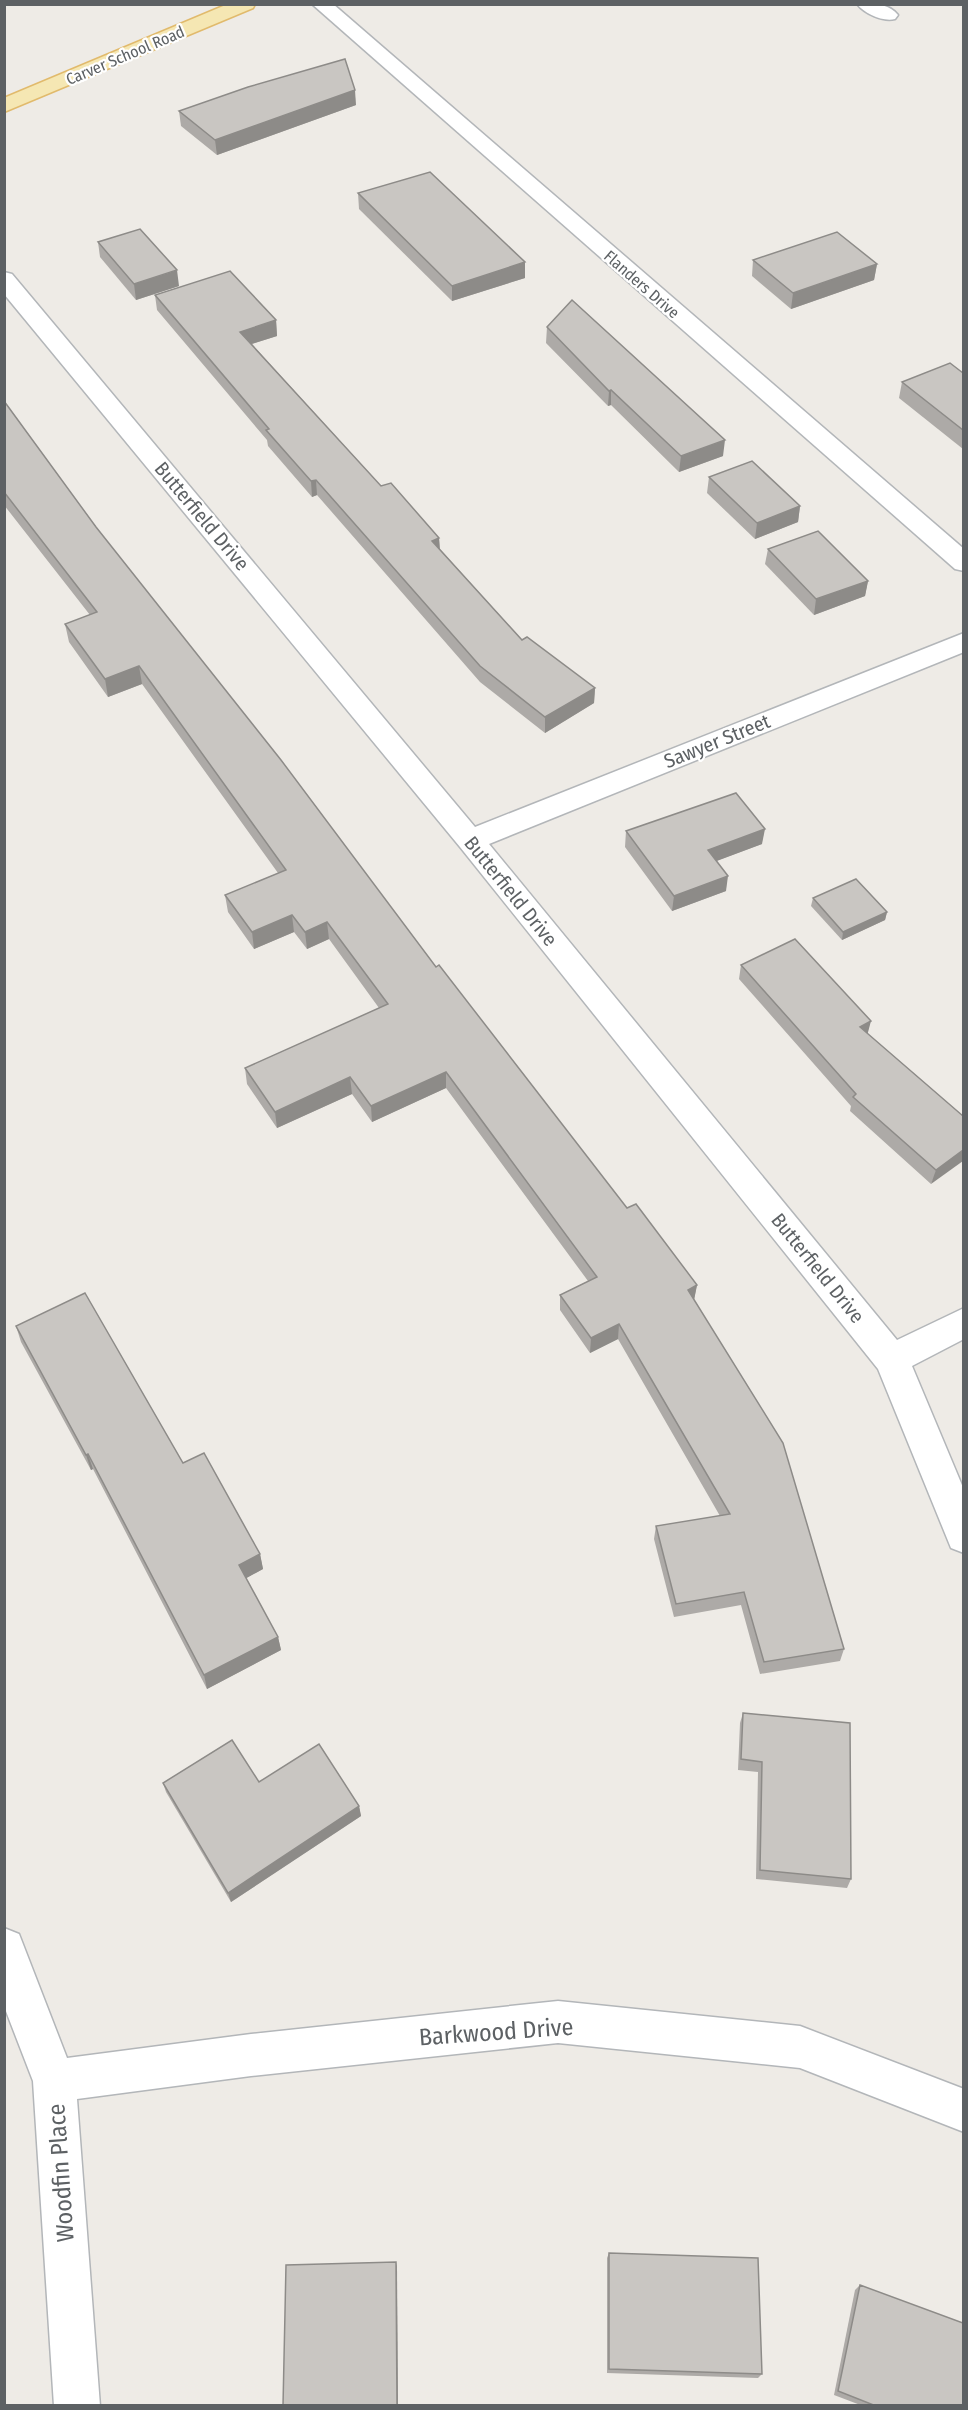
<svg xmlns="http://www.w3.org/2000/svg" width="968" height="2410" font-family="'Fira Sans Condensed',sans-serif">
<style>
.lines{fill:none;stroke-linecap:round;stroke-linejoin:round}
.minor-casing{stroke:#b3b6b9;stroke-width:3}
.primary-casing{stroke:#e1ba6c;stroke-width:3}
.minor{fill:#fff;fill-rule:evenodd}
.primary{fill:#f5e7b3;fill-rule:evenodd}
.wall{fill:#adaaa7}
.shaded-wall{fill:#8d8b88}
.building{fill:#c9c6c2;stroke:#8d8b88;stroke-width:1.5}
.labels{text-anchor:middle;stroke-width:4.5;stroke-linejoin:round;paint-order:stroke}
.far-street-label{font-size:16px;fill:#5d6164;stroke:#fff}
.street-label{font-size:20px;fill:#5d6164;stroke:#fff}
.near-street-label{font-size:24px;fill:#5d6164;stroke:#fff}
</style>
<rect width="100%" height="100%" fill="#eeebe6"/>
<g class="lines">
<defs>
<g id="minor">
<polygon points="312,4 333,4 964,549 964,571 955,569"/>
<path d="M857 4C871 4 888 2 898 15L895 19C883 22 865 14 857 4Z"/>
<polygon points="4,272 12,274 475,827 964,633 964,652 489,844 897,1340 964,1308 964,1339 912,1366 964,1490 964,1553 951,1548 878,1369 460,847 4,294"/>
<polygon points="4,1928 19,1934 67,2058 251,2034 558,2001 800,2026 964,2089 964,2132 800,2068 558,2043 251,2076 77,2099 100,2406 54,2406 33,2081 4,2006"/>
</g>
<polygon id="primary" points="228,4 255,4 253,8 4,112 4,98"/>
</defs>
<use href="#minor" class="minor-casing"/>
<use href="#primary" class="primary-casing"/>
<use href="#minor" class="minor"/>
<use href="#primary" class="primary"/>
</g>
<g class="wall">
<polygon points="356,105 217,155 181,126 179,111"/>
<polygon points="358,193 525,278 452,301 359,209"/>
<polygon points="98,242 179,286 136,300 100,257"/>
<polygon points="753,260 877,264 874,280 791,309 752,276"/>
<polygon points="155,295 276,320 277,336 252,344 381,486 439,538 440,549 522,640 595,688 594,703 545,733 480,682 317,495 312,497 268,446 267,440 157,310"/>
<polygon points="547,327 723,456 679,472 611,405 608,406 546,343"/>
<polygon points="963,373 963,449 899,398 902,382"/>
<polygon points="4,401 96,527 436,967 627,1208 697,1285 694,1300 844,1649 840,1661 760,1674 741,1605 674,1617 654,1539 656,1526 720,1516 618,1339 590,1353 560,1310 560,1295 588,1281 446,1088 372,1122 352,1094 277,1128 247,1084 245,1068 379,1008 329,939 307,949 294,932 254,949 228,912 225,895 278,873 142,684 108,697 69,642 65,624 90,615 4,505"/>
<polygon points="709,477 800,506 798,522 755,539 707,493"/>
<polygon points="768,549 868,581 865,596 814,615 765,564"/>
<polygon points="626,831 762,844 716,861 726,891 672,911 625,847"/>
<polygon points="813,898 887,912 885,920 842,940 811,906"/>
<polygon points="741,965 868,1034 963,1116 931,1184 850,1111 851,1106 739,979"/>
<polygon points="16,1326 183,1463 260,1554 263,1569 246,1578 278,1637 281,1650 207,1689 93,1469 91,1470 21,1342"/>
<polygon points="743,1713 851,1879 847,1888 756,1879 758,1772 738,1770 740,1723"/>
<polygon points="259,1782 359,1806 361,1816 231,1902 166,1792 163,1783"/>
<polygon points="609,2253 762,2374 758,2378 607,2373 607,2258"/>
<polygon points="860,2285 963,2406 863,2406 834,2395 855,2290"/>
</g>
<g class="shaded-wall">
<polygon points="355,90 356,105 217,155 215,140"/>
<polygon points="525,262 525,278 452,301 452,286"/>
<polygon points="877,264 874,280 791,309 793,293"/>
<polygon points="177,270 179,286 136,300 134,284"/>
<polygon points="276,320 277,336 242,347 240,332"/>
<polygon points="611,390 611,405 608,406 609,391"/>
<polygon points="725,440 723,456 679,472 681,456"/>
<polygon points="316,480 317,495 312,497 311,481"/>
<polygon points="800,506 798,522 755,539 757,523"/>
<polygon points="439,538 440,554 432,541"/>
<polygon points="868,581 865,596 814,615 816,599"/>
<polygon points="139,666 142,684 108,697 105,679"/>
<polygon points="595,688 594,703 545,733 545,717"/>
<polygon points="765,829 762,844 706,865 708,850"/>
<polygon points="728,876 726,891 672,911 674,896"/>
<polygon points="887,912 885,920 842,940 843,932"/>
<polygon points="292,915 294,932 254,949 252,932"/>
<polygon points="327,922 329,939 307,949 305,932"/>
<polygon points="871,1021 867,1036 860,1027"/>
<polygon points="446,1072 446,1088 372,1122 371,1106"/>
<polygon points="350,1077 352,1094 277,1128 275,1112"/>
<polygon points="963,1150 963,1161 931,1184 936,1170"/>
<polygon points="697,1285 694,1300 688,1290"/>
<polygon points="619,1324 618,1339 590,1353 591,1338"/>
<polygon points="88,1454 93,1469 91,1470 86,1455"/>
<polygon points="260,1554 263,1569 243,1580 239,1565"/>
<polygon points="278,1637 281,1650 207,1689 204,1675"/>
<polygon points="359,1806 361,1816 231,1902 228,1893"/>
<polygon points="396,2262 397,2267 398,2406 397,2406"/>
</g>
<g class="building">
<polygon points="345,59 355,90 215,140 179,111 248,87"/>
<polygon points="430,172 525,262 452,286 358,193"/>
<polygon points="140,229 177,270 134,284 98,242"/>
<polygon points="837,232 877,264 793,293 753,260"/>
<polygon points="230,271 276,320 240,332 381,486 391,483 439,538 432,541 522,640 527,637 595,688 545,717 480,666 316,480 311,481 266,430 269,429 155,295"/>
<polygon points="572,300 725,440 681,456 611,390 609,391 547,327"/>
<polygon points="950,363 963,373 963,430 902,382"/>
<polygon points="4,401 96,527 281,760 436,967 439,965 627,1208 636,1204 697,1285 688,1290 783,1443 844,1649 764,1662 744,1592 676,1604 656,1526 730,1514 619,1324 591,1338 560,1295 597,1277 446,1072 371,1106 350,1077 275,1112 245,1068 388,1004 327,922 305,932 292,915 252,932 225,895 286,870 139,666 105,679 65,624 97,612 4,492"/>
<polygon points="752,461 800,506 757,523 709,477"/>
<polygon points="818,531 868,581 816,599 768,549"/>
<polygon points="736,793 765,829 708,850 728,876 674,896 626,831"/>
<polygon points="856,879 887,912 843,932 813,898"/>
<polygon points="795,939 871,1021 860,1027 963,1116 963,1150 936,1170 853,1097 856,1094 741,965"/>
<polygon points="85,1293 183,1463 204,1453 260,1554 239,1565 278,1637 204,1675 88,1454 86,1455 16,1326"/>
<polygon points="743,1713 850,1723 851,1879 760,1870 762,1762 741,1759"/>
<polygon points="232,1740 259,1782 319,1744 359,1806 228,1893 163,1783"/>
<polygon points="609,2253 758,2258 762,2374 609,2369"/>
<polygon points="396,2262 397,2406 283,2406 286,2265"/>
<polygon points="860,2285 963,2323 963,2406 876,2406 838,2391"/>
</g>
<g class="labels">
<g class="far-street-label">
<text transform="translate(125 55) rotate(-23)" y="6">Carver School Road</text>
<text transform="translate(642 284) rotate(41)" y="6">Flanders Drive</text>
</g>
<g class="street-label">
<text transform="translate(202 516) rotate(50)" y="7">Butterfield Drive</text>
<text transform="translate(717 741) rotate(-22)" y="7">Sawyer Street</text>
<text transform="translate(511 891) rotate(51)" y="7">Butterfield Drive</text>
<text transform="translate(818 1268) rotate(51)" y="7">Butterfield Drive</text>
</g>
<g class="near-street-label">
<text transform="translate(496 2032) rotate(-4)" y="8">Barkwood Drive</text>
<text transform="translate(61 2173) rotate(-94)" y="8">Woodfin Place</text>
</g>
</g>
<rect width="968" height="2410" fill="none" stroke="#5d6164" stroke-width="12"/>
</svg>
